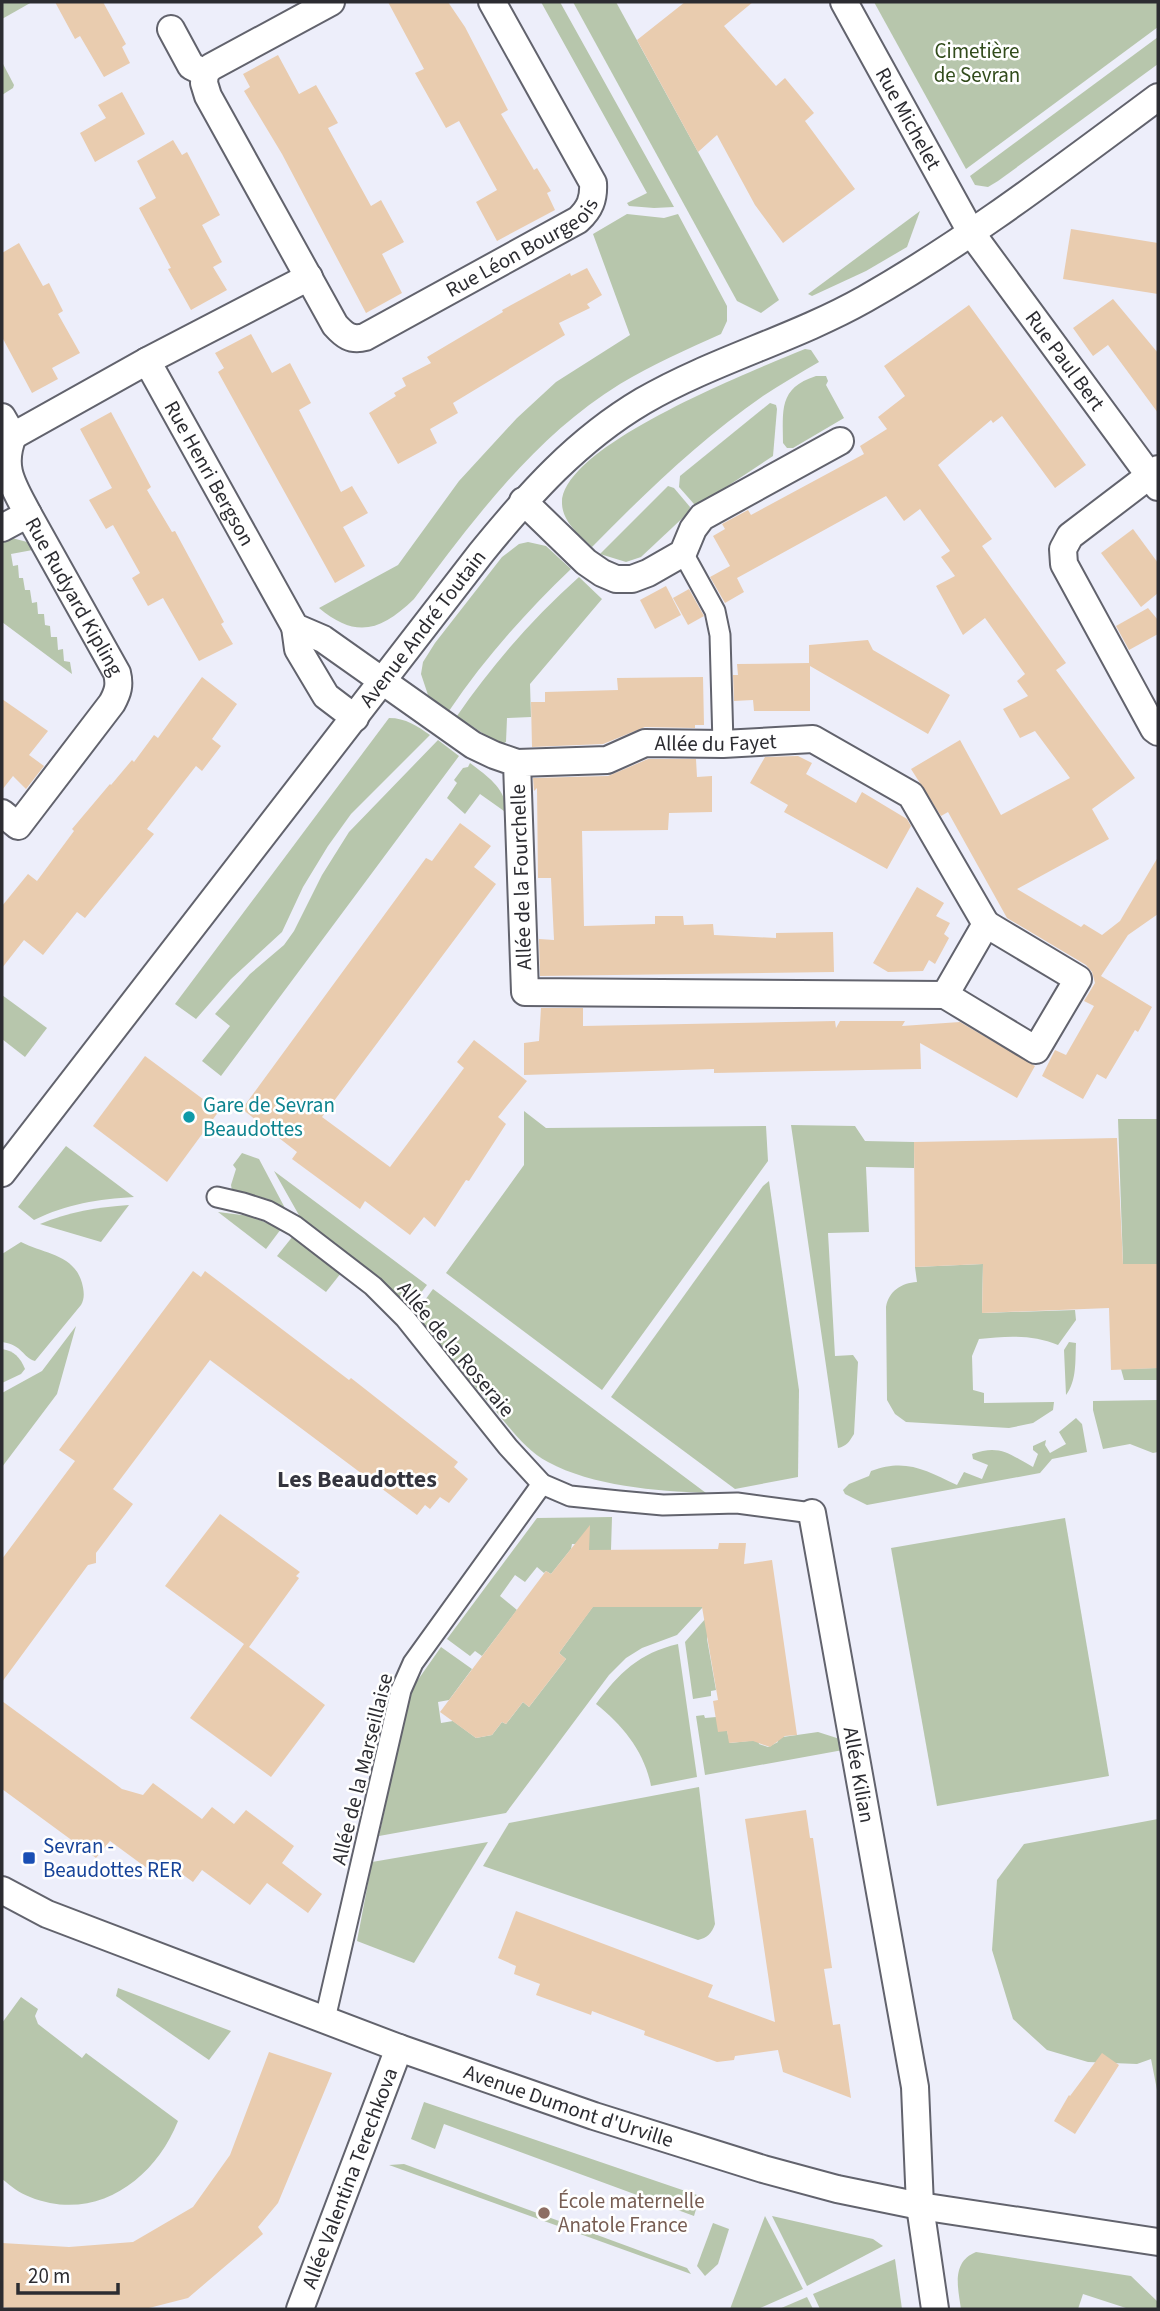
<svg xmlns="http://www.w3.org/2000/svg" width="1160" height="2311" font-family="'Source Sans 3',sans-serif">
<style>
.green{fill:#b7c6ac}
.building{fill:#e9ccaf}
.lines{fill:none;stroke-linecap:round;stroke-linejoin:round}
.pedestrian-casing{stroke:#62636d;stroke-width:23}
.minor-casing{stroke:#62636d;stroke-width:30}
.pedestrian{stroke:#fff;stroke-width:19}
.minor{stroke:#fff;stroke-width:26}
.culture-dot{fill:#0f9aa8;stroke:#fff;stroke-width:2.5}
.transit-dot{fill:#1a4fb4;stroke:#fff;stroke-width:2.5}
.education-dot{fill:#8d6e63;stroke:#fff;stroke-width:2.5}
.labels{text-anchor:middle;stroke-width:5;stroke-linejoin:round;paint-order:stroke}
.park-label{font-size:21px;fill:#324c1c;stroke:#fff}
.street-label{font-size:21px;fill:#2c2c31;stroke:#fff}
.culture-label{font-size:21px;fill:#0d838f;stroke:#fff;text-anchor:start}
.transit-label{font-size:21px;fill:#164399;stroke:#fff;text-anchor:start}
.education-label{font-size:21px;fill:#785e54;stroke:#fff;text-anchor:start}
.quarter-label{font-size:24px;font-weight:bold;fill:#34353e;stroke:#fff}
</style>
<rect width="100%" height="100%" fill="#edeefa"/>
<g class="green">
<polygon points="2,2 32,2 2,19"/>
<polygon points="541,2 560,2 674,207 654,208 629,206 627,203 647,193"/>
<polygon points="573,2 616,2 779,300 761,313 737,301"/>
<polygon points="874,2 1158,2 1158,27 966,169"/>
<polygon points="1158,37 1158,64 998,181 988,187 975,185 970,176"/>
<polygon points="2,62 14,85 13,88 2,95"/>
<polygon points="920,211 907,247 866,271 812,296 808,294"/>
<path d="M627 214 664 218 678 214 727 306V321L721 334C687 349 652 365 620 384 534 437 474 519 414 599 381 631 356 639 319 608L398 565 459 481 517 418 556 382 630 335 593 234Z"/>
<path d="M805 349 811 350 819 362C800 373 781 384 763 396 701 439 645 493 592 547 580 535 563 523 562 504 559 446 757 369 805 349Z"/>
<path d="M816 376H826L828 381 826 385 844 418 793 448H787L783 443C783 411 778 388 816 376Z"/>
<polygon points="770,403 776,405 777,409 773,456 699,505 694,504 679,487 680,476"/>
<polygon points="668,486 674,488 690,507 689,512 641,557 626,562 600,554"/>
<polygon points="12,538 31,543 38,549 11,554 13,566 18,565 19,578 23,578 25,590 30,590 32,603 37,602 38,614 44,614 45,625 50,626 51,637 57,637 58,650 63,649 64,661 70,662 72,674 2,622 2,541"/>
<path d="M528 542 546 546 571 569C526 612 484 659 449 711L428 695 421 674 423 662 435 643 502 557 519 544Z"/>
<path d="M579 577 602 599 530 684 531 717 507 718 506 742 500 745 457 716C492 665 533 618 579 577Z"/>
<path d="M389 718C406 718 417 726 430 735L351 814 328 846 303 887 282 932 231 979 196 1019 175 1004Z"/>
<polygon points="438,740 459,756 221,1076 202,1061 230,1026 215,1014 250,974 284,945 294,931 322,875 349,832"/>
<path d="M470 763C488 777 503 786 507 809L504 811 480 794 465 814 447 798 457 783 454 780 463 768 468 767Z"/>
<polygon points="2,995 47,1028 25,1057 2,1039"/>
<polygon points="524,1111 546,1128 766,1126 768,1161 602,1390 446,1273 524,1165"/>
<polygon points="1118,1119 1158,1119 1158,1264 1123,1264"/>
<path d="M791 1125 855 1126 865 1141 914 1142V1168L866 1167 869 1232 828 1233 835 1356 853 1355 858 1362 854 1434C849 1442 847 1446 838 1448Z"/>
<path d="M66 1146 134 1197C98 1199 67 1204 34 1220L18 1207Z"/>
<polygon points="242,1153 259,1159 286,1210 268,1199 232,1191 231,1185 236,1169 233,1165"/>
<polygon points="274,1171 427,1285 409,1308 369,1269 300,1217"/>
<polygon points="769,1181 799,1390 798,1477 735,1489 611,1397 763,1186"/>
<path d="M129 1205 101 1242 40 1224C69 1212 97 1207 129 1205Z"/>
<polygon points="218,1212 250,1216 281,1229 266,1249"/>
<polygon points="293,1236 341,1273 326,1292 277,1256"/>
<path d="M21 1242C44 1254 74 1254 82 1283 84 1291 85 1298 81 1305L35 1361C22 1357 23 1345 2 1342V1254Z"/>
<path d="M983 1264 982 1313 1075 1310 1076 1320 1058 1345C1032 1334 1006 1336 979 1339L972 1356 973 1390 984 1393V1403L1054 1402 1053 1410 1033 1423 1009 1428 906 1422 895 1414 887 1400 886 1307C889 1291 901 1283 917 1282L915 1267Z"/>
<path d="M433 1289 706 1493C656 1491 592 1486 548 1462 526 1451 510 1428 494 1409 467 1378 442 1345 415 1314Z"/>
<polygon points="76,1326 57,1394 2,1467 2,1393 42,1371"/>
<path d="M1069 1342 1076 1343C1075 1361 1077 1380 1066 1395L1064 1350Z"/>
<path d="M2 1349C14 1351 20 1357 25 1369L21 1374 2 1383Z"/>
<polygon points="1158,1368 1158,1380 1124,1380 1121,1369"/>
<polygon points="1158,1400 1158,1452 1153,1453 1130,1444 1103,1449 1093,1410 1093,1401"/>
<path d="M1076 1418 1082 1424 1087 1452 1052 1459 1040 1473 867 1505 845 1494 843 1490 849 1484 869 1476 871 1471C906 1458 925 1470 957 1485L964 1472 982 1479 988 1465 973 1459 972 1454C1000 1444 1009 1454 1033 1467L1038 1454 1033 1450V1446L1046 1440 1045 1445 1050 1453 1066 1444 1059 1432Z"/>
<polygon points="612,1517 611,1550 589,1550 589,1544 572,1544 571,1549 551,1574 546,1571 544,1573 537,1567 525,1582 515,1575 500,1596 517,1610 482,1656 475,1651 470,1656 447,1639 537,1518"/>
<polygon points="1065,1518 1109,1776 937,1806 891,1548"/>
<polygon points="597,1601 703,1607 677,1635 642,1648 626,1658 609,1675 506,1813 379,1836 409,1698 415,1684 441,1647 472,1669 449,1700 438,1702 441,1723 453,1721 476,1738 492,1735 502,1722 506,1724 523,1702 529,1707 566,1659 559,1653"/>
<polygon points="713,1610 707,1639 716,1690 711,1691 711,1696 693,1699 685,1642"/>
<path d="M678 1644 697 1777 651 1786C645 1753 623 1725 596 1704 619 1673 639 1653 678 1644Z"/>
<polygon points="704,1715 705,1718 716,1717 727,1731 730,1743 758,1740 759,1744 768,1747 778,1742 776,1738 818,1732 843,1740 843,1750 705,1775 696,1716"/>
<path d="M699 1787 715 1924C712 1933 707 1938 698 1940L483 1866 509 1823Z"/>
<polygon points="1158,1819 1158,2095 1151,2059 1137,2064 1088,2062 1047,2050 1013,2019 992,1950 997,1880 1024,1844"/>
<polygon points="488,1842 414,1963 357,1941 372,1862"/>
<polygon points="118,1988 231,2031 209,2060 116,1996"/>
<path d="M21 1997 38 2009 35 2016 38 2024 82 2058 86 2053 178 2121C154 2181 95 2223 30 2197 19 2193 11 2186 2 2179V2023Z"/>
<polygon points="424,2102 700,2196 694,2216 444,2124 435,2149 411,2139"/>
<polygon points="404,2164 687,2268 691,2274 389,2165"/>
<polygon points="765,2216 803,2289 758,2309 730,2309"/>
<polygon points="772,2216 873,2239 883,2246 807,2286"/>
<polygon points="713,2223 729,2229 718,2264 705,2276 697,2266"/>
<path d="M976 2252 1131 2276 1158 2302V2309H1129L1083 2294 1078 2309H961C958 2288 951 2262 976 2252Z"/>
<polygon points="895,2259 902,2309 820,2309 813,2294"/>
<polygon points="807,2297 813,2309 779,2309"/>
</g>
<g class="building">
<polygon points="55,2 103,2 126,44 122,47 130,63 104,77 80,36 75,39"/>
<polygon points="388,2 448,2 465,27 508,110 501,114 534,170 537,168 551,191 547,193 555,210 497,241 476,202 497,190 459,121 446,128 415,73 424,69"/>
<polygon points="685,2 753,2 724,26 776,86 785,78 814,113 805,121 855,189 783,243 755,205 717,135 698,152 637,40"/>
<polygon points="278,55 299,94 316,85 338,123 328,128 371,206 381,200 404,242 382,254 402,293 366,313 282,154 244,91 250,87 243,74"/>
<polygon points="122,92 145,134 95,162 80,133 106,118 98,105"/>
<polygon points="173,140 182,155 187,152 220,215 202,225 222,262 213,267 227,290 191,310 168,269 171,268 139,208 156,198 137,161"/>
<polygon points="1071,229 1158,243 1158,294 1063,279"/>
<polygon points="19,243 43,286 49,283 63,311 58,314 80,353 52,368 58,379 32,393 2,337 2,253"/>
<polygon points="587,268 602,295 587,304 590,308 559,323 565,335 453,403 458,413 430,429 437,443 398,464 369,413 396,396 394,393 406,386 402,378 431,363 427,357 503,312 502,310 570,273 571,276"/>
<polygon points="1113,299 1158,353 1158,413 1108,345 1093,356 1073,328"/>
<polygon points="969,305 1086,465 1055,488 1002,416 993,423 991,420 938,465 992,539 982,546 1066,663 1056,670 1135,778 1092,809 1109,839 1017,889 1081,927 1084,924 1102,935 1120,921 1158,857 1158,914 1128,935 1101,976 1152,1007 1138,1032 1135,1030 1106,1079 1097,1074 1083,1099 1042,1076 1055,1050 1066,1055 1094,1006 1084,1001 1095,983 1092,972 1086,965 1007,918 948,812 941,816 911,769 960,740 1001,815 1070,778 1035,731 1020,738 1003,709 1028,696 1017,681 1025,674 985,618 963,635 936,586 955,576 941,557 950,551 920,509 904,521 886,496 737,578 744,592 725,603 710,577 730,566 713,536 725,529 722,524 748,510 751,515 864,454 860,446 887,429 878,417 905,396 884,366"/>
<polygon points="251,334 272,373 290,363 311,403 299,410 341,492 352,486 368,513 343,527 365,566 335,583 218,372 224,368 215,353"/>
<polygon points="111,412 151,487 147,490 172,532 175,531 224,622 221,624 233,644 199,661 163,598 148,606 132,578 140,573 113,525 106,529 89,500 112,488 80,429"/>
<polygon points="1133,529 1158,563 1158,593 1141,607 1101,553"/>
<polygon points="666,586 681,615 655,629 640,600"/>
<polygon points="689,589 704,616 688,625 673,598"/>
<polygon points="1148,608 1158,620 1158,634 1129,650 1116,626"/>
<polygon points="868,640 873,650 950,695 928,734 810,666 810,711 754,711 753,700 734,701 733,675 738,675 737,664 809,663 809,645"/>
<polygon points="202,677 237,704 212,739 221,746 202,771 196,766 147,829 154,834 85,918 77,912 43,955 24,940 2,968 2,906 28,874 37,881 74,831 72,829 110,784 111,785 132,760 134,762 154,735 158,738"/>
<polygon points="703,677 704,725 695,725 695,728 645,727 603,744 532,747 531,702 545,702 545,692 618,690 617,678"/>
<polygon points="2,699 48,731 29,755 44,766 26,789 13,776 2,790"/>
<polygon points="798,756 812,763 806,774 856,803 862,792 907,819 911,826 887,869 784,812 788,805 750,783 765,757"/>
<polygon points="648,759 696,759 697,777 712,776 712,812 669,813 668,830 582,831 584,926 655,924 655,916 683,916 684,925 713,924 714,935 776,938 776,933 833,932 834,972 540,976 539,939 554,940 551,878 538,878 537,788 534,791 533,778 608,776"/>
<polygon points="460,823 491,846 474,867 496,884 322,1117 390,1167 464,1068 457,1062 474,1040 527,1081 498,1117 506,1124 469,1181 466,1180 435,1227 424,1217 410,1235 365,1201 360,1209 292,1159 297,1152 242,1109 426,858 432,861"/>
<polygon points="917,887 944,903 936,916 950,923 944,934 949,938 935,964 929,960 923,971 888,972 873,963"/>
<polygon points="541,1008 583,1008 583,1026 835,1021 836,1028 840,1021 905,1021 902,1026 960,1022 1035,1066 1017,1098 920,1043 921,1069 714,1073 714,1069 524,1075 524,1043 539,1041"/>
<polygon points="145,1056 219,1111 167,1182 93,1126"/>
<polygon points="1117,1138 1123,1264 1158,1264 1158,1368 1111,1370 1109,1308 982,1313 983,1264 915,1267 914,1142"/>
<polygon points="193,1271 201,1277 205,1271 349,1380 351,1378 458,1462 454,1467 468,1479 449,1503 440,1497 430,1509 425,1505 417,1515 210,1360 113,1489 133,1504 96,1553 96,1563 88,1565 2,1682 2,1559 75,1461 59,1450"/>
<polygon points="220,1514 300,1572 296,1576 299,1578 249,1647 325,1705 271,1777 190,1718 244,1644 165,1586"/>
<polygon points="590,1525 589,1550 718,1549 719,1543 746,1543 744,1564 772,1560 797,1735 785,1736 770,1747 753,1741 729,1743 727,1731 718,1732 713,1701 718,1700 702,1607 593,1607 559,1653 566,1659 529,1707 523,1702 506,1724 502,1722 492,1735 476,1738 440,1712 546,1571 551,1574"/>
<polygon points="2,1701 122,1789 143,1795 153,1783 202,1819 212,1807 234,1824 246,1810 294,1846 282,1863 322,1894 308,1913 267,1883 250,1905 202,1870 193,1882 168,1864 159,1877 110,1841 96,1858 2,1789"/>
<polygon points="806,1810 810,1838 813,1838 832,1968 824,1969 833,2025 840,2024 851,2098 783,2072 778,2050 735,2056 734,2060 717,2062 644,2035 645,2031 592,2011 591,2015 536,1995 540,1984 514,1974 516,1966 498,1958 516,1911 713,1985 708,1997 775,2022 745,1819"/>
<polygon points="269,2052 332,2073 278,2203 258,2227 263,2234 188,2298 145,2309 18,2309 2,2307 2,2243 69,2247 133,2242 193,2207 230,2155"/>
<polygon points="1102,2053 1119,2065 1075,2134 1054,2121 1069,2095 1070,2096"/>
</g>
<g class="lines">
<defs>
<g id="pedestrian">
<polyline points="683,553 715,611 720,635 723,744"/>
<polyline points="217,1197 243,1203 268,1211 295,1226 373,1286 405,1318 508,1447 542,1484 570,1496 619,1501 663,1505 737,1503 812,1513"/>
<polyline points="325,2019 401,1690 413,1663 542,1484"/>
</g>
<g id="minor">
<path id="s1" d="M331 2 211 67 205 73 204 83 208 96 335 325C344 335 351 341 365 337L578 220C590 209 594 199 593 183L492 2"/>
<path id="s2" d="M844 2 972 234 1158 487"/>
<polyline points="171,29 191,66 205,73"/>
<polyline points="147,361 309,277"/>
<path d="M2 417 13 436C0 468 13 485 28 514"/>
<path id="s3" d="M13 436 147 361 295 627 323 639 473 745 494 755 517 763 607 760 645 743 723 744 813 739 911 795 986 924 945 995 525 992 517 763"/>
<polyline points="1158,469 1070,536 1063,549 1064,564 1154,729 1158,732"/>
<polyline points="523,501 586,562 602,573 616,579 632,579 648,573 683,553 693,529 702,517 840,441"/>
<path id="s4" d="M2 528 28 514 117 673C120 685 118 692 112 703L18 826 2 813"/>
<polyline points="295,627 298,649 326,696 355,718"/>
<polyline points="945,995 1036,1050 1078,979 986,924"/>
<path id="s5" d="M2 1173 481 553C529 494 577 440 643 401 714 360 794 339 865 299 969 240 1062 168 1158 97"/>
<path id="s6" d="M812 1513 915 2087 920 2206 935 2309"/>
<path id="s7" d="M2 1890 47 1914 399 2048 594 2116 763 2169 837 2189 920 2206 1158 2242"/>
<path id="s8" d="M300 2309 399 2048"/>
</g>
</defs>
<use href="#pedestrian" class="pedestrian-casing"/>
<use href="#minor" class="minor-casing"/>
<use href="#pedestrian" class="pedestrian"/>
<use href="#minor" class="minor"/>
</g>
<circle class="culture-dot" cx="189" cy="1117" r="7"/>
<rect class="transit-dot" x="22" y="1851" width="14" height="14" rx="3.5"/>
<circle class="education-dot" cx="544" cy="2213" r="7"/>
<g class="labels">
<g class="park-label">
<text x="977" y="58">Cimetière<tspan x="977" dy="24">de Sevran</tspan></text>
</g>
<g class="street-label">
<text dy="7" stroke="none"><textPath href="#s2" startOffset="133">Rue Michelet</textPath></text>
<text dy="7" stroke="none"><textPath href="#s1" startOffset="646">Rue Léon Bourgeois</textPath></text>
<text dy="7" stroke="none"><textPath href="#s2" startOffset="422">Rue Paul Bert</textPath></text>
<text dy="7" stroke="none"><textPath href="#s3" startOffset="282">Rue Henri Bergson</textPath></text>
<text dy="7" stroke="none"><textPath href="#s4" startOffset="124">Rue Rudyard Kipling</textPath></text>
<text dy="7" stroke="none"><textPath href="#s5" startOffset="688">Avenue André Toutain</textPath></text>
<text dy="7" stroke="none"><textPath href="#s3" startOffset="922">Allée du Fayet</textPath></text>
<text transform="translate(521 877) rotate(-92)" y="7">Allée de la Fourchelle</text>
<text transform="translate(456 1349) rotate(50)" y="7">Allée de la Roseraie</text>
<text transform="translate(362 1769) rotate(-76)" y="7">Allée de la Marseillaise</text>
<text dy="7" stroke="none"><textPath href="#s6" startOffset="266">Allée Kilian</textPath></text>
<text dy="7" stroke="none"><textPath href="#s7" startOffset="607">Avenue Dumont d'Urville</textPath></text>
<text dy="7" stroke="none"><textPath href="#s8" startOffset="140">Allée Valentina Terechkova</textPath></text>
</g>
<g class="culture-label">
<text x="203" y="1112">Gare de Sevran<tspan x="203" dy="24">Beaudottes</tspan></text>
</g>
<g class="transit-label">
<text x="43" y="1853">Sevran -<tspan x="43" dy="24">Beaudottes RER</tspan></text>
</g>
<g class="education-label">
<text x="558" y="2208">École maternelle<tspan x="558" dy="24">Anatole France</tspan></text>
</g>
<g class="quarter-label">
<text x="357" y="1487">Les Beaudottes</text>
</g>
</g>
<rect width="1160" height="2311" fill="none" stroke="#2c2c31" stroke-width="7"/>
<path d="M18 2283v10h100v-10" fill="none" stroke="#2c2c31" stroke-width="3.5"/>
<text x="28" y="2283" font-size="21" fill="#2c2c31" stroke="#ffffff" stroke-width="5" paint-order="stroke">20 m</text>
</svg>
